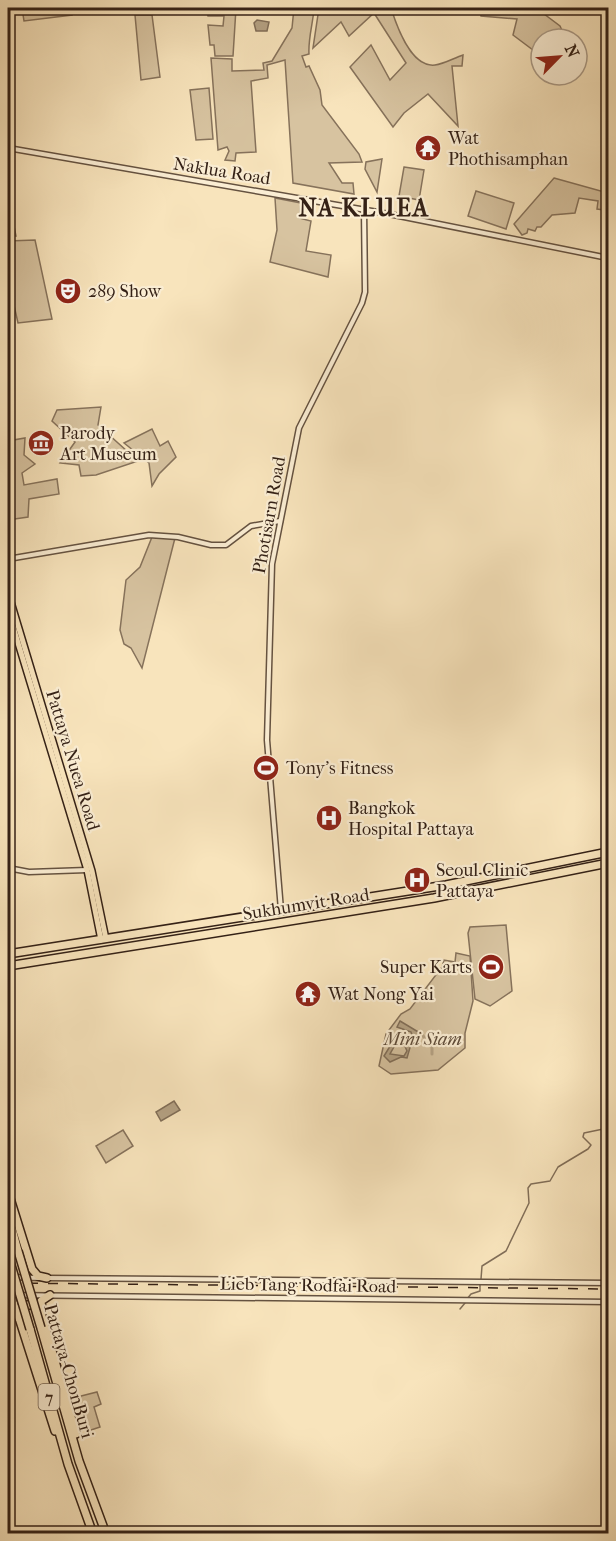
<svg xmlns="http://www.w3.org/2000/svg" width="616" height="1541" font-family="'IM FELL French Canon',serif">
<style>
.green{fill:#d7c3a0;stroke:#86725b;stroke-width:1.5}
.water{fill:#b5a284;stroke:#816e58;stroke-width:1.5}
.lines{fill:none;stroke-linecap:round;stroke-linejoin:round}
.stream{stroke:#816e58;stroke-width:1.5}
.canal{stroke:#b5a284;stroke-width:3}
.minor-casing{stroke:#655240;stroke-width:7}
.major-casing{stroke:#342116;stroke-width:8}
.highway-casing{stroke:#342116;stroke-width:10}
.minor{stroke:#faedd3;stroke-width:4}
.major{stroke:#f8e4bc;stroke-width:5}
.highway{stroke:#f8e4bc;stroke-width:7}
.rail{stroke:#342116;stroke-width:1.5;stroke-dasharray:10 10;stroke-linecap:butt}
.highway-bridge-casing{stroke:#342116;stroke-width:10;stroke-linecap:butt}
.highway-bridge{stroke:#f8e4bc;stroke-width:7}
.labels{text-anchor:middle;stroke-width:4.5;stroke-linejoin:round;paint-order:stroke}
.shield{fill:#faedd3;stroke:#6f5e4f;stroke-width:1.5}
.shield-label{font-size:16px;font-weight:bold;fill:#342116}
.poi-label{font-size:18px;fill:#342116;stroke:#faedd3;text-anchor:start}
.street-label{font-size:18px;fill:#342116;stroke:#faedd3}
.park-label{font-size:18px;font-style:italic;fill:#5d4a38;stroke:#faedd3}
.district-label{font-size:24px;font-weight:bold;letter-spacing:1.5px;fill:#342116;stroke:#faedd3}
</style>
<rect width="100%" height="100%" fill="#f8e4bc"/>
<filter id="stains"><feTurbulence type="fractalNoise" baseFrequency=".00333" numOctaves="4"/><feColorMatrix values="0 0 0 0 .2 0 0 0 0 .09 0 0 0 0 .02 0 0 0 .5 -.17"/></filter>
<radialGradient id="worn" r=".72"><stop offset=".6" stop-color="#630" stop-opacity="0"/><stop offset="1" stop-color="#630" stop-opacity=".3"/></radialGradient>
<g class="green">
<polygon points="22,8 71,8 72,15 24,21"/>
<polygon points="107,8 152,8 153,11 107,11"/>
<polygon points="207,8 236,8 233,56 215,56 214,45 210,45 208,25 223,26 224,16 208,16"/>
<path d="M294 8H314C313 24 308 38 309 54L302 56 306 67 309 66 320 90 322 105 359 154 362 162 329 163 342 183H353L354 194 293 183 285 60 267 65 268 78 251 81 256 152 236 153 235 161 225 160 229 151 227 147 218 150 211 58 232 59V71L264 70 263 63 272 61 292 28Z"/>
<path d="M319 8H391C396 24 411 68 435 65 444 64 454 58 463 55L462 66H452L458 126 428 94 404 113 393 127 350 67 371 45 390 80 406 63 374 13 349 36 341 22 313 48Z"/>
<polygon points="480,8 536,8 560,26 565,37 541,39 541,56 513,35 517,19 481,16"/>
<polygon points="135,15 152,15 160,77 141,80"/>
<polygon points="209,88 213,139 196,140 190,90"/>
<polygon points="382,159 377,192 365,169 366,162"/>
<polygon points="404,167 424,170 419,200 399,196"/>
<polygon points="554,178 608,193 604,210 597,209 598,201 579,198 575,213 552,215 541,227 537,227 535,231 528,229 527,233 522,235 514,224"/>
<polygon points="476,191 514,203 506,229 468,216"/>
<polygon points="8,197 16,236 8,236"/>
<polygon points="275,198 301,203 299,218 311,221 306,251 331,255 328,277 270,262 277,230"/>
<polygon points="35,240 52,319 18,323 8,279 8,241"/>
<polygon points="101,407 98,425 138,461 96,475 81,476 79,465 60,463 75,442 52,421 57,410"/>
<polygon points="152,429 160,446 168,441 176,457 159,474 152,486 149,463 124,443"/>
<polygon points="25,438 24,455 35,464 22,473 24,485 57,479 59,494 29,499 28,517 8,520 8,441"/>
<polygon points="152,537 175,538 142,668 131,648 124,644 120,630 126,580 140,567"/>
<polygon points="506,925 512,991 490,1006 475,999 468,933 470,927"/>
<polygon points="456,953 470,956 473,1001 465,1033 465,1048 438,1070 391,1074 379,1066 386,1034 401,1014 410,1009 442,967 444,960 455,962"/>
<polygon points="123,1130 133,1146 106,1163 96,1146"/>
<polygon points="97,1392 101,1404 94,1407 100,1427 88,1431 81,1411 89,1408 81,1410 77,1397"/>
</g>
<g class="water">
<polygon points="257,20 269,22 267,31 256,31 254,23"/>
<polygon points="400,1021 420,1033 411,1044 407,1058 401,1057 390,1062 384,1056 392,1043 395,1045 390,1054 404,1056 407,1051 404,1044 413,1039 411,1032 397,1027"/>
<polygon points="174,1101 180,1110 161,1121 156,1112"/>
</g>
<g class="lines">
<g class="stream">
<polyline points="608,1099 604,1103 608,1117"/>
<polyline points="481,1279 482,1266 506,1251 529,1203 528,1188 531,1184 550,1181 558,1167 588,1149 591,1145 583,1137 584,1133 608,1128"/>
<polyline points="467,1299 471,1294 480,1291 480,1284"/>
<polyline points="460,1309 465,1303"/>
</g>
<polyline class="canal" points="420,1033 432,1045 432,1054"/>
<defs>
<g id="minor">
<polyline points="8,148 389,214 608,258"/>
<polyline points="8,559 149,535 178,537 211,545 226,545 251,526 280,521"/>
<polyline points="8,868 29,872 87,870"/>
<polyline points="281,910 267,740 272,564 299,428 362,303 365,292 364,210"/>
<polyline points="8,1277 40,1278"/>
<polyline points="47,1278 608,1283"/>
<polyline points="8,1295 608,1302"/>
</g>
<g id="major">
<polyline points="8,592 92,871 106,939"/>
<polyline points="8,610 87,870 101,940"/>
</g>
<g id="highway">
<polyline points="8,954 446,885 608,852"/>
<polyline points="8,966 434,898 608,863"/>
<polyline points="8,1192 32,1269 38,1276 47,1278"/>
<polyline points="8,1214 18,1251"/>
<polyline points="8,1295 12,1299 19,1318 55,1431"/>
<polyline points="42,1311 41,1301 50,1295"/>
<polyline points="19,1318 19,1309 26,1305 36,1305 40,1309 76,1434"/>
<polyline points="41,1328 79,1461 106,1534"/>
<polyline points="30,1329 68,1464 93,1534"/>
</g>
</defs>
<use href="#minor" class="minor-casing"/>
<use href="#major" class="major-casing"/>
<use href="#highway" class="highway-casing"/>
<use href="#minor" class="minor"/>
<use href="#major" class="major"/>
<use href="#highway" class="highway"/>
<polyline class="rail" points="8,1283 608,1289"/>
<defs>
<g id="highway-bridge">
<polyline points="18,1251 41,1328"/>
<polyline points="8,1255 30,1329"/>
</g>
</defs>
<use href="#highway-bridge" class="highway-bridge-casing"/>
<use href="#highway-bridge" class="highway-bridge"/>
</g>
<defs>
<symbol id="temple-disc" viewBox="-11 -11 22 22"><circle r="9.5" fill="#8f2418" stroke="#faedd3"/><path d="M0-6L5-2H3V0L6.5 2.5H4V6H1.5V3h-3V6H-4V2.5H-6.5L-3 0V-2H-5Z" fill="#fff"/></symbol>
<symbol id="theatre-disc" viewBox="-11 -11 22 22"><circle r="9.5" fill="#8f2418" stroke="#faedd3"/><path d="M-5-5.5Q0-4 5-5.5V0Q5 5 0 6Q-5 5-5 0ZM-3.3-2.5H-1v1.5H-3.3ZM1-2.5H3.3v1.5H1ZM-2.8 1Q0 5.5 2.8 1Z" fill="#fff"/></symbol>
<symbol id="museum-disc" viewBox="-11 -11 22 22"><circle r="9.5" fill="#8f2418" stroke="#faedd3"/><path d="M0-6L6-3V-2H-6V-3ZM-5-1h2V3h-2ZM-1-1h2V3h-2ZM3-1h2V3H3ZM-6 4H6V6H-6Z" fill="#fff"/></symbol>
<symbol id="stadium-disc" viewBox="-11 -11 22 22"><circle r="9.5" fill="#8f2418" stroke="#faedd3"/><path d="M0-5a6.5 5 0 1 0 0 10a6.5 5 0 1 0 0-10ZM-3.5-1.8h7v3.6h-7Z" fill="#fff"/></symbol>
<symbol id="hospital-disc" viewBox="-11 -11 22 22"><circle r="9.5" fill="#8f2418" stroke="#faedd3"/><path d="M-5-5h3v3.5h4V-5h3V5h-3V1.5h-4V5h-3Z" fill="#fff"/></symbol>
</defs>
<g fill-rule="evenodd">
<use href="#temple-disc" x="413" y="133" width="30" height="30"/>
<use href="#theatre-disc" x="53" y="276" width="30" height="30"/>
<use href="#museum-disc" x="26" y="428" width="30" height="30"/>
<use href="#stadium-disc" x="251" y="753" width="30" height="30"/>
<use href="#hospital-disc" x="314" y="803" width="30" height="30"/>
<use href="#hospital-disc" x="402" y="865" width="30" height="30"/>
<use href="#stadium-disc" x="476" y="952" width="30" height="30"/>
<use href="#temple-disc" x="293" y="979" width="30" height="30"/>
</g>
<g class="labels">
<rect class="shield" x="38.5" y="1384" width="21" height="26" rx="4.5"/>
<g class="shield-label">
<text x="49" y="1403">7</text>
</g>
<g class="poi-label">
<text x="448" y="144">Wat<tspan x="448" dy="21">Phothisamphan</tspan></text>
<text x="88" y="297">289 Show</text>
<text x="60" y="439">Parody<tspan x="60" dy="21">Art Museum</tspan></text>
<text x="286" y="774">Tony's Fitness</text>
<text x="348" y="814">Bangkok<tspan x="348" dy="21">Hospital Pattaya</tspan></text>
<text x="436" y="876">Seoul Clinic<tspan x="436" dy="21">Pattaya</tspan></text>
<text x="472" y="973" text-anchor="end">Super Karts</text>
<text x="328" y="1000">Wat Nong Yai</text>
</g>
<g class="street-label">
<text transform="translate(222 171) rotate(9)" y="6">Naklua Road</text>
<text transform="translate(269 515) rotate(-80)" y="6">Photisarn Road</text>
<text transform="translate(73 760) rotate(73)" y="6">Pattaya Nuea Road</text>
<text transform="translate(306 904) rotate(-9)" y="6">Sukhumvit Road</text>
<text transform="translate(308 1285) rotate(1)" y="6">Lieb Tang Rodfai Road</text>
<text transform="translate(69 1371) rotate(74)" y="6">Pattaya-ChonBuri</text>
</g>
<g class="park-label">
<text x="423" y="1045">Mini Siam</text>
</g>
<g class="district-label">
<text x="364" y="216">NA KLUEA</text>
</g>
</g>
<rect width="616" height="1541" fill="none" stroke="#f8e4bc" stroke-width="30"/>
<rect x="9" y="9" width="598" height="1523" fill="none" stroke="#342116" stroke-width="3"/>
<rect x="15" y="15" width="586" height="1511" fill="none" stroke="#342116" stroke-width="1.5"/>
<g transform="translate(559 57) rotate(65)"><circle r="28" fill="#faedd3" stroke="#ab9b87" stroke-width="1.5"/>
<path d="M0-4.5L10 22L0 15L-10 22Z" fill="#8f2418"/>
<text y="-9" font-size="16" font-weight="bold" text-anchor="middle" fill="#342116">N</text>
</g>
<rect width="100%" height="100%" filter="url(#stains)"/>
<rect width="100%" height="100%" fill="url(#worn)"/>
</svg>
